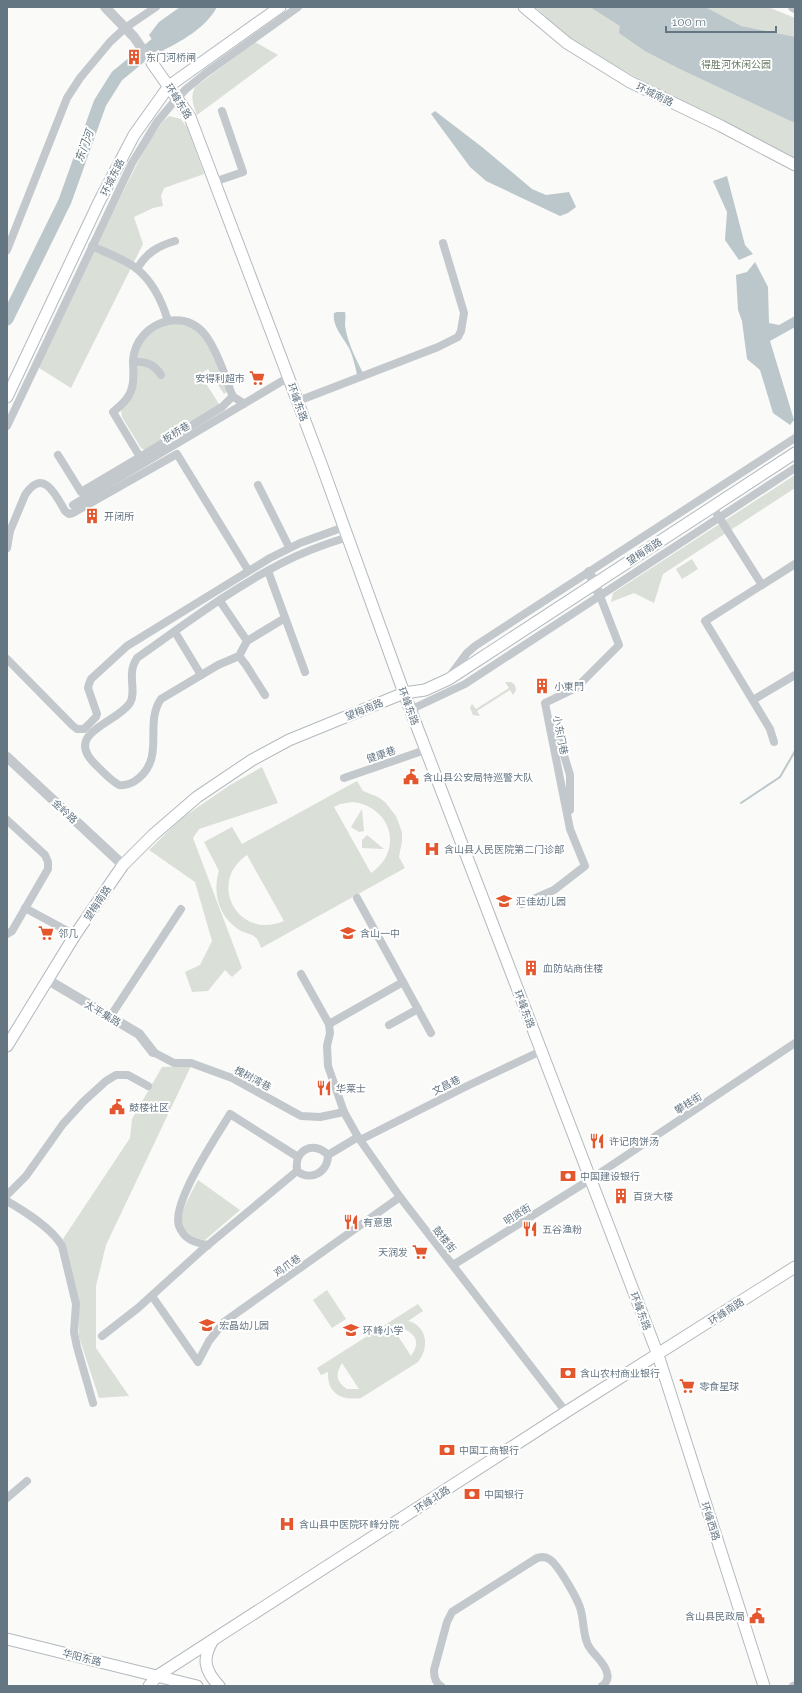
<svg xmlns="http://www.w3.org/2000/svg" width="802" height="1693" font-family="Raleway,'Noto Sans SC',sans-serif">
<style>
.green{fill:#dadfd7;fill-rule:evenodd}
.water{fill:#bbc7cb}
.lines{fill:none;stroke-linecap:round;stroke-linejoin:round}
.stream{stroke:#bbc7cb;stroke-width:2}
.river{stroke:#bbc7cb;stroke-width:13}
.secondary-casing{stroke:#b3babf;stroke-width:13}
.minor{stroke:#c3c8cc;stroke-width:8}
.tertiary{stroke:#c3c8cc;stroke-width:10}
.secondary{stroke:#fff;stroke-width:11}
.labels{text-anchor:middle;stroke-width:4;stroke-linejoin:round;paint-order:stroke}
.poi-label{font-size:10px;fill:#657683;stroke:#fff;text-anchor:start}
.park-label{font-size:10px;fill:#687a64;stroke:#fff}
.street-label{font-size:10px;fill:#657683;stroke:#fff}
.water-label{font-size:11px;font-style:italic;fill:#60757c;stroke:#fff}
</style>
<rect width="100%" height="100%" fill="#fafaf8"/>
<g class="green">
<polygon points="535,7 768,7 795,18 795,158 642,81 571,40"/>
<path d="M255 42 278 55 197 115C193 105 190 97 195 87Z"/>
<polygon points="169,116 181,119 188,129 204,174 164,188 161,196 163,206 153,208 134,217 143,244 71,388 36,366 147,144 163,121"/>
<polygon points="175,323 191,327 206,339 228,391 224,394 208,369 200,374 219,404 218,406 145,450 141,448 122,417 121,411 140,344 157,327"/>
<polygon points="795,475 795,488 663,574 654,603 634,593 611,602 613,593"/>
<polygon points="692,559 698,569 682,579 676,569"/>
<polygon points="505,682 511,682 515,685 516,690 513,695 510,690 477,711 480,716 473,715 470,708 472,704 476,709 509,688"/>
<polygon points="262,767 278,803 199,829 193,838 242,968 232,977 225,970 208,991 192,992 185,972 200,965 212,941 195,882 149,850 182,818 230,785"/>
<path d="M357 781 363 791 378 797 385 802 396 816 402 832V841L399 857 405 868 261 948C260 945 258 939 255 937 252 934 245 933 241 931 219 918 212 894 219 871L204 842 232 827 242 844ZM353 802C392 807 404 851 371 873L334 807 340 804ZM247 855 284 921C239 941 206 883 247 855Z"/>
<polygon points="362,809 364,831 359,832 351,827"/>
<polygon points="367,835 384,849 362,848 362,840"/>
<polygon points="191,1066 106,1245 96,1286 96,1348 129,1396 99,1398 79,1337 78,1305 63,1239 130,1138 132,1119 162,1067"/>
<path d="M198 1180 240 1210 205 1240C193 1239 179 1230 182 1215 184 1205 193 1190 198 1180Z"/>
<polygon points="327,1290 346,1319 332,1328 313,1300"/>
<path d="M418 1304 423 1311 408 1321C427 1326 430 1347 418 1362L361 1398C341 1401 327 1393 328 1372L321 1375 317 1368ZM401 1328C416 1333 421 1343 411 1356L394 1330ZM342 1363 359 1389H347C336 1382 335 1374 342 1363Z"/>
</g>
<g class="water">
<path d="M180 7H217C206 28 180 42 160 52L149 35 159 22Z"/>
<polygon points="590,7 705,7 741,26 795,37 795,123 678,68 645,51 619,33 620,26"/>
<polygon points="435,111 482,147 532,189 546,195 569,192 576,207 568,213 560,216 486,181 470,167 431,114"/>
<polygon points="727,176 745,245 753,254 739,260 725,240 727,212 713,181"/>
<polygon points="755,262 768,287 769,323 779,325 795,316 795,327 770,341 794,420 790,425 773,413 760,370 747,359 742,321 738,310 736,275 747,272"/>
<path d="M337 312H345C346 317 345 321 345 325 347 342 356 359 363 373L357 375C356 368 352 354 349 348 343 337 332 326 334 313Z"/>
</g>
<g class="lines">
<polyline class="stream" points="741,803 780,777 795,751"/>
<polyline class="river" points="7,319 65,201 100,103 117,76 168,34"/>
<defs>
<g id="secondary">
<polyline points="524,7 567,43 630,82 721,126 795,165"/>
<polyline points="152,63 190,117 322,466 404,693 658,1355 764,1686"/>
<polyline points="7,397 99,202 134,135 169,86 280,7"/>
<polyline points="7,1046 75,935 123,865 153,835 197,797 252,760 289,740 404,693 425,690 449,679 795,453"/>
<polyline points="7,1639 197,1686"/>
<path d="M213 1640C202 1658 204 1670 219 1686"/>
<polyline points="149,1686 157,1676 566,1412 795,1267"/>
</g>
</defs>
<use href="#secondary" class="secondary-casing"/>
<g class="minor">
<polyline points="214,182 243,172 222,111"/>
<path d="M92 246C104 252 127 260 137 269 153 282 162 301 168 321"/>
<polyline points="7,250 67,98 80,78 110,42 125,28 156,7"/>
<path d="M137 269C146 253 158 246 175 241"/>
<path d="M133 362C146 361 154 364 161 375"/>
<path d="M233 396 222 407 140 457 113 412C120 406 128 400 131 391 135 382 133 371 133 361 134 341 149 325 168 321 206 314 216 354 227 380 229 385 230 393 234 397 236 399 241 401 244 404"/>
<polyline points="298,401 438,347 458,337 461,331 464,313 443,243"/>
<polyline points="7,426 132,163 157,122 172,104 186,89 206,73 298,7"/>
<polyline points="58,455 81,492 140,457"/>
<polyline points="258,485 289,547"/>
<polyline points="73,505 289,377"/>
<polyline points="712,506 762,585"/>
<path d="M7 548 10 531 25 495C43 467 56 495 65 511L69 514 73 513 177 454 248 570"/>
<polyline points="268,571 305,672"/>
<polyline points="220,601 247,641"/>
<path d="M285 618 247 641 239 656 218 665 161 699C144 723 165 756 139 778 133 783 127 786 119 785 111 781 103 772 96 765 62 733 116 724 130 703 135 695 131 682 132 673 132 668 134 663 137 658 184 625 231 589 282 563 303 552 325 544 348 537"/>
<polyline points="175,632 201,675"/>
<polyline points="239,656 246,665 265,695"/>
<polyline points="7,659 72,725 77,729 84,729 96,717 97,714 88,688 89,684 91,679 127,646 270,558 300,543 344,527"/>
<polyline points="450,676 467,653 475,646 795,438"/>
<polyline points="753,700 795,675"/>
<polyline points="410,710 465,684 795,468"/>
<polyline points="552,727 560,742 570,775 570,810"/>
<polyline points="774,742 770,729 705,621 795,564"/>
<polyline points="344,778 425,750"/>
<polyline points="7,820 45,855 48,862 48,869 12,931 7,934"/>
<polyline points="357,898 431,1033"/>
<polyline points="522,904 554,890 585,866 570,829 545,703 576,688 619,645 600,596"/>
<polyline points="25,908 75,935"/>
<polyline points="301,974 329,1024 330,1033 327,1046 328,1066 344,1112 358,1137 400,1197 566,1412"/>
<polyline points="110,1017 181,909"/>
<polyline points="329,1024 403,982"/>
<polyline points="389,1025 418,1009"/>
<polyline points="153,1052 174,1063 191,1063 232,1078 301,1116 320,1117 344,1112"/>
<polyline points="360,1140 465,1087 541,1051"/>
<path d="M328 1155C328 1172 311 1182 297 1171 294 1150 313 1140 328 1155L358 1137"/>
<polyline points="7,1195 26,1176 63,1124 83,1102 106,1081 116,1075 128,1075 148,1086"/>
<path d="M7 1201C24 1211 52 1228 62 1246L76 1304 74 1332 77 1347 93 1403"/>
<path d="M208 1245C196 1243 184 1240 179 1226 171 1203 217 1136 230 1114L298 1157"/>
<polyline points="453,1265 591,1179 795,1043"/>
<polyline points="152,1296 198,1362 209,1341 224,1322 400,1197"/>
<polyline points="102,1336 138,1308 202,1250 297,1171"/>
<polyline points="7,1498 27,1481"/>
<path d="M441 1686C435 1683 434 1676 434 1670L447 1622 452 1612 537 1558C541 1557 545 1556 549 1559 558 1564 579 1601 581 1611 584 1622 583 1635 588 1645 593 1655 605 1662 607 1673 609 1679 606 1683 602 1686"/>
<polyline points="793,1686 795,1685"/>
</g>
<g class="tertiary">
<polyline points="105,7 134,37 152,63"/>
<polyline points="793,7 795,8"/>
<polyline points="589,572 600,596"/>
<polyline points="7,757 123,865"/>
<polyline points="48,980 139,1034 153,1052"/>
</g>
<use href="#secondary" class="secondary"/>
</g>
<defs>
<symbol id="building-bare" viewBox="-9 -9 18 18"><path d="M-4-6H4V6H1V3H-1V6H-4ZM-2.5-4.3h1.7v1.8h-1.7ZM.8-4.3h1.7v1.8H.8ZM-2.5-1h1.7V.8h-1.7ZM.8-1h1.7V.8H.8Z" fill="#e4572e" stroke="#fff" stroke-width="2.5" paint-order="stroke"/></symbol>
<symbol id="supermarket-bare" viewBox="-9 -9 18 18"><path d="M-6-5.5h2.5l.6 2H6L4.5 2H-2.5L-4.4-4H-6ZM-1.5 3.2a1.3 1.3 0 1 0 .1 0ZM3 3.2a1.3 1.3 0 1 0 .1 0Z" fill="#e4572e" stroke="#fff" stroke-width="2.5" paint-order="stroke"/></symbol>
<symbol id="civic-bare" viewBox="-9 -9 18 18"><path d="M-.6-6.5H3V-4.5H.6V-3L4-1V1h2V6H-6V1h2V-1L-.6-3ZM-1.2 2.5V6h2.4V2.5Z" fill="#e4572e" stroke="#fff" stroke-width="2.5" paint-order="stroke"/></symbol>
<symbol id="hospital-bare" viewBox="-9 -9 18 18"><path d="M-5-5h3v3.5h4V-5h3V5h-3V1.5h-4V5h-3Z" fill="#e4572e" stroke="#fff" stroke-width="2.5" paint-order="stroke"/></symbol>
<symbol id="school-bare" viewBox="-9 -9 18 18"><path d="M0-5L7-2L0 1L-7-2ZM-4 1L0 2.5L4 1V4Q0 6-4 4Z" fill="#e4572e" stroke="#fff" stroke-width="2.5" paint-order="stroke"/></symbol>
<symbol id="restaurant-bare" viewBox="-9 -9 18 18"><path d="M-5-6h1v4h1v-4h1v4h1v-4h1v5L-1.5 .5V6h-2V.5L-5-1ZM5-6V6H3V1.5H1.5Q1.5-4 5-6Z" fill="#e4572e" stroke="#fff" stroke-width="2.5" paint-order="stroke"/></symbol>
<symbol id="bank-bare" viewBox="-9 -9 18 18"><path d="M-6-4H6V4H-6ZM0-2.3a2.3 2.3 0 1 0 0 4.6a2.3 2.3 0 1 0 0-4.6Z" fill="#e4572e" stroke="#fff" stroke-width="2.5" paint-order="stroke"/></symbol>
</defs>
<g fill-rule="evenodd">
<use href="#building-bare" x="123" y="46" width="22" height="22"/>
<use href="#supermarket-bare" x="246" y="367" width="22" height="22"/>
<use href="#building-bare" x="81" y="505" width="22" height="22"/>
<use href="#building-bare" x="531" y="675" width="22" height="22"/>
<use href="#civic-bare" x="400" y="766" width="22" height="22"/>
<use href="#hospital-bare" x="421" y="838" width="22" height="22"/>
<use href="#school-bare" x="493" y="890" width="22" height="22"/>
<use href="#supermarket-bare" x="35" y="922" width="22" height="22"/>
<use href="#school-bare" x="337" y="922" width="22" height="22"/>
<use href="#building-bare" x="520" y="957" width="22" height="22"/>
<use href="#restaurant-bare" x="313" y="1077" width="22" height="22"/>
<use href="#civic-bare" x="106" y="1096" width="22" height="22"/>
<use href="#restaurant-bare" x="586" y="1130" width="22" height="22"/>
<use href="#bank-bare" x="557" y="1165" width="22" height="22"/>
<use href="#building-bare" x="610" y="1185" width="22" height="22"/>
<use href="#restaurant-bare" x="340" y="1211" width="22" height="22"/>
<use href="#restaurant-bare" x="519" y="1218" width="22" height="22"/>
<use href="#supermarket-bare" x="409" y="1241" width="22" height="22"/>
<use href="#school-bare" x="196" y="1314" width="22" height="22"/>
<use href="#school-bare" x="340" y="1319" width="22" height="22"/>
<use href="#bank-bare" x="557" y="1362" width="22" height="22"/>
<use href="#supermarket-bare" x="676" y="1375" width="22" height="22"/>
<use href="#bank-bare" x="436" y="1439" width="22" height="22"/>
<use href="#bank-bare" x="461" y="1483" width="22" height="22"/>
<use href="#hospital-bare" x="276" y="1513" width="22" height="22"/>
<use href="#civic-bare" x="746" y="1605" width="22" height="22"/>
</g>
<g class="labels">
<g class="poi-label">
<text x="146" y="61">东门河桥闸</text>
<text x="245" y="382" text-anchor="end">安得利超市</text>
<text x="104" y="520">开闭所</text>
<text x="554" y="690">小東門</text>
<text x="423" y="781">含山县公安局特巡警大队</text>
<text x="444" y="853">含山县人民医院第二门诊部</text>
<text x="516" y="905">汇佳幼儿园</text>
<text x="58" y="937">邻几</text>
<text x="360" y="937">含山一中</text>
<text x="543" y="972">血防站商住楼</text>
<text x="336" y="1092">华莱士</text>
<text x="129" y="1111">鼓楼社区</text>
<text x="609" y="1145">许记肉饼汤</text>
<text x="580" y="1180">中国建设银行</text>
<text x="633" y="1200">百货大楼</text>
<text x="363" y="1226">有意思</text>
<text x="542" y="1233">五谷渔粉</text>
<text x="408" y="1256" text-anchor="end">天润发</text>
<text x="219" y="1329">宏晶幼儿园</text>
<text x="363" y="1334">环峰小学</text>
<text x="580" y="1377">含山农村商业银行</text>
<text x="699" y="1390">零食星球</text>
<text x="459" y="1454">中国工商银行</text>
<text x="484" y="1498">中国银行</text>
<text x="299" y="1528">含山县中医院环峰分院</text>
<text x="745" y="1620" text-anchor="end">含山县民政局</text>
</g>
<g class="park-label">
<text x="736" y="68">得胜河休闲公园</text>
</g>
<g class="street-label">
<text transform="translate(655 94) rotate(26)" y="4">环城南路</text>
<text transform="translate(179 101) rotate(58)" y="4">环峰东路</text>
<text transform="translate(112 177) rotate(-63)" y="4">环城东路</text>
<text transform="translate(298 402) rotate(70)" y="4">环峰东路</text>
<text transform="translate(176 432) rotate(-31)" y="4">板桥巷</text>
<text transform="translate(644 551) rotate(-33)" y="4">望梅南路</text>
<text transform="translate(409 706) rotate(69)" y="4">环峰东路</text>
<text transform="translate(364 709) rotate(-22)" y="4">望梅南路</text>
<text transform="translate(561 735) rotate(79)" y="4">小东门巷</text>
<text transform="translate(381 754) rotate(-19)" y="4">健康巷</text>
<text transform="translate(65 811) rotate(43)" y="4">金岭路</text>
<text transform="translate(97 903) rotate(-56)" y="4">望梅南路</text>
<text transform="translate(525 1009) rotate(69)" y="4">环峰东路</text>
<text transform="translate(103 1013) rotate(31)" y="4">太平集路</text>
<text transform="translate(253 1078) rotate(28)" y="4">槐树湾巷</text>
<text transform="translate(446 1085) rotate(-27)" y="4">文昌巷</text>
<text transform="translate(688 1103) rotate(-33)" y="4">攀桂街</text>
<text transform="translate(517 1214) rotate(-32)" y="4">明贤街</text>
<text transform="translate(445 1239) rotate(52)" y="4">鼓楼街</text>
<text transform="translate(287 1265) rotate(-35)" y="4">鸡爪巷</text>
<text transform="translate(641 1311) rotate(69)" y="4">环峰东路</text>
<text transform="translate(726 1311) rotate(-33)" y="4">环峰南路</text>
<text transform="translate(432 1499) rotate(-33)" y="4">环峰北路</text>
<text transform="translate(711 1521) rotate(72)" y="4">环峰西路</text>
<text transform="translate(82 1657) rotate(14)" y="4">华阳东路</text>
</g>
<g class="water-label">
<text transform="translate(84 146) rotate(-70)" y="4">东门河</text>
</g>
</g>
<rect width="802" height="1693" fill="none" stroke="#657683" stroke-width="16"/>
<path d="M666 26v6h110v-6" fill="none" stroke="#657683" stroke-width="2"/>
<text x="672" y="26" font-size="12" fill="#657683" stroke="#ffffff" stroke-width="3" paint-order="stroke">100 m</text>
</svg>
